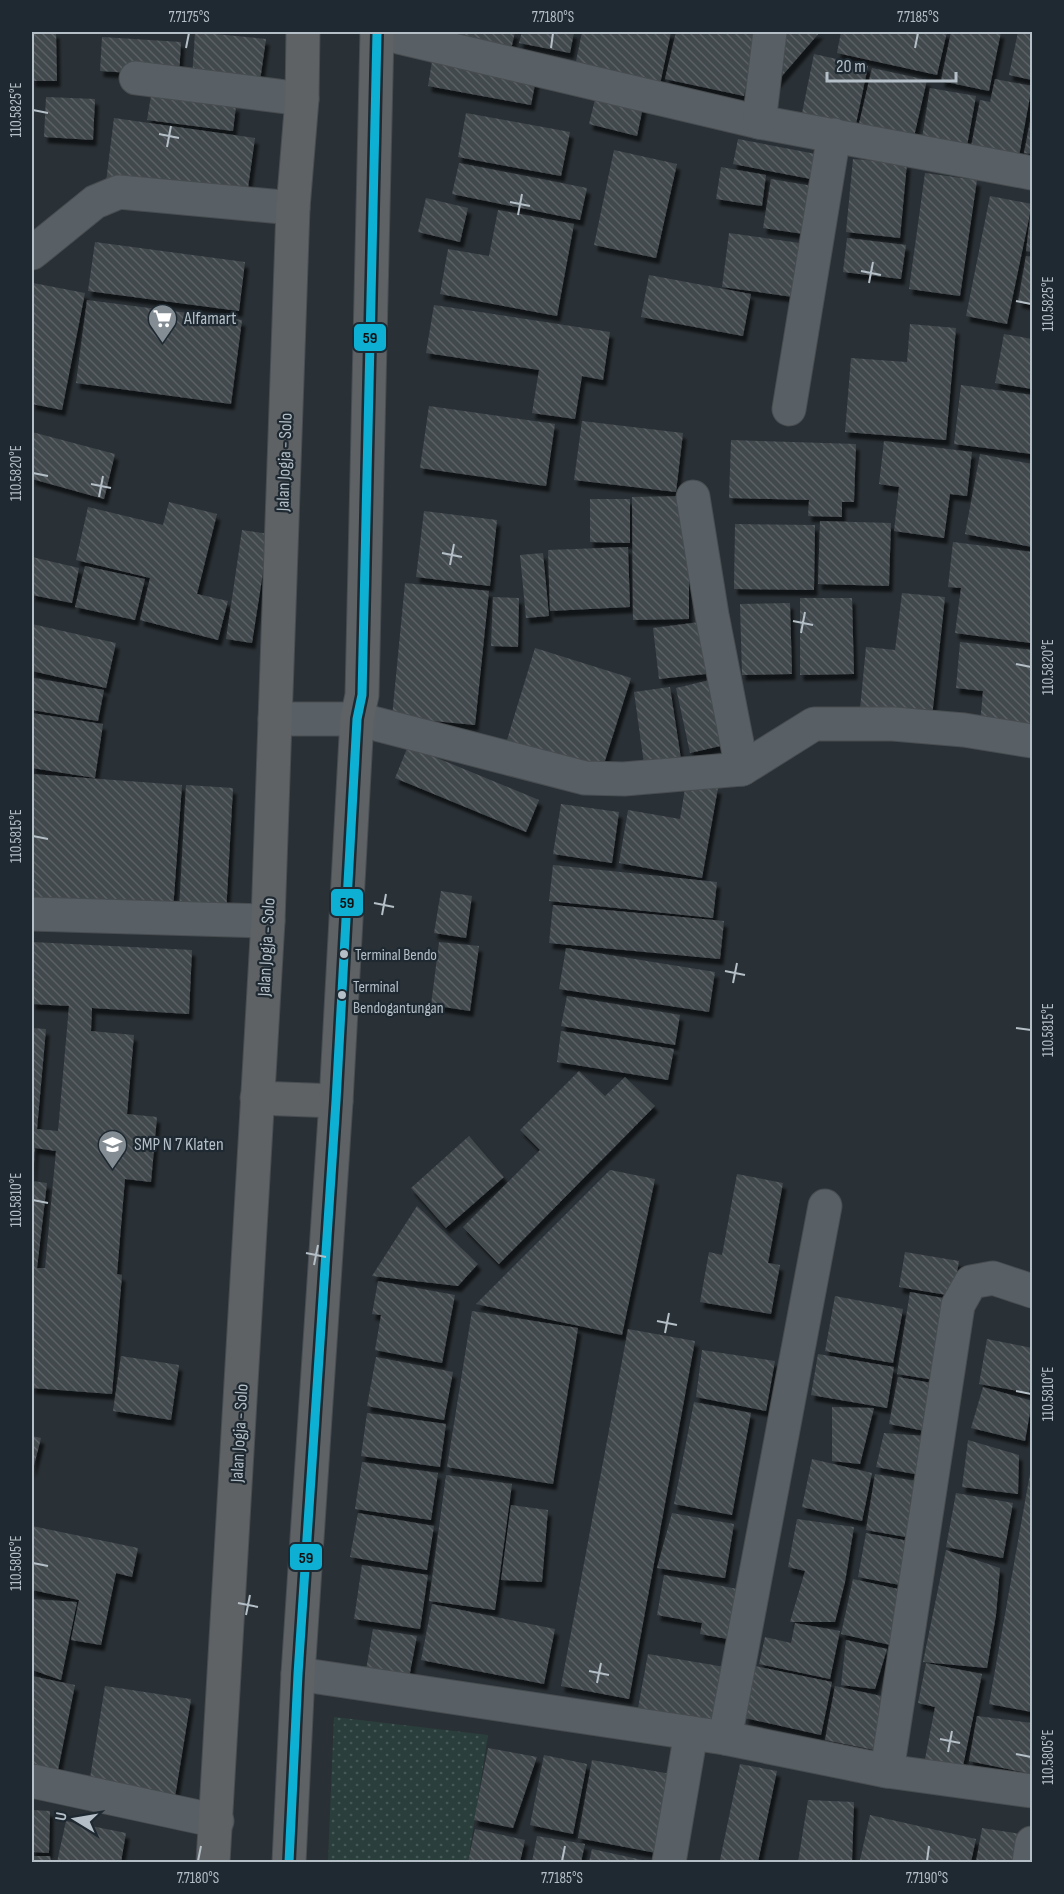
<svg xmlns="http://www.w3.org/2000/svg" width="1064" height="1894" font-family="'Sofia Sans Condensed',sans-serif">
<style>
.grass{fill:url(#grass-dots)}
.building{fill:url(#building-back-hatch);filter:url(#shadow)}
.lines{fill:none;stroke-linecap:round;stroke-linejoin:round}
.minor-casing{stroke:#484d51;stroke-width:35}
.highway-casing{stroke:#474d52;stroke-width:35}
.minor{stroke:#596065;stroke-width:33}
.highway{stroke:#5e6265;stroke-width:33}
.bus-1-casing{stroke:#1e2931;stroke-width:14}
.bus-1{stroke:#0dafd3;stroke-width:9}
.ticks{fill:none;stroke:#b4bfc7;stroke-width:2}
.bus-dot{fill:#b4bfc7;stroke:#1e2931;stroke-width:2}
.labels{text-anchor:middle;stroke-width:4.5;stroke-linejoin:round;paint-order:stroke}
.bus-label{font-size:16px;fill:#b4bfc7;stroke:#1e2931;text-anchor:start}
.poi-label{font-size:18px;fill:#b4bfc7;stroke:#1e2931;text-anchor:start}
.street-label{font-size:18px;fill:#b4bfc7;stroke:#1e2931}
.line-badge{stroke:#1e2931;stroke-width:2}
.pale-badge-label{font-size:16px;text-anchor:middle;font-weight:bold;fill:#111}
.neatline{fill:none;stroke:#b4bfc7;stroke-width:2}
.ticks-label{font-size:15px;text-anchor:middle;fill:#b4bfc7}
</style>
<defs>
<pattern id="grass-dots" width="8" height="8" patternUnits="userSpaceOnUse" patternTransform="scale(1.5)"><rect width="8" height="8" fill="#2a3e3c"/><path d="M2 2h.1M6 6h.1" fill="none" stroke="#465857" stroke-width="1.8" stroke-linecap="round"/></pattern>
<pattern id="building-back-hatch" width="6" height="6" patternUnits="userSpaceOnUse" patternTransform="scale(1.5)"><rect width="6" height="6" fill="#42484d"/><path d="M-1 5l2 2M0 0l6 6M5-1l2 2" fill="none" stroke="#5b6165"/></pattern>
<filter id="shadow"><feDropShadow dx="3.5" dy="6" stdDeviation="1.5" flood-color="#0009"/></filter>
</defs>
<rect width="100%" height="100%" fill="#2a3136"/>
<polygon class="grass" points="334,1717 488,1735 468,1862 328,1862"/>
<g class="building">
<polygon points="32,32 56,32 57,81 32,81"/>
<polygon points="195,32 266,39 259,88 192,79"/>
<polygon points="439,32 515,32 510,54"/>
<polygon points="522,32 574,32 570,53 519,43"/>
<polygon points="582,32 671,32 659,89 574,71"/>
<polygon points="676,32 758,32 744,96 665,79"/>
<polygon points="783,32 820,32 775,84"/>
<polygon points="841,32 947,32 937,75 837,53"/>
<polygon points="951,32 1001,32 989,91 941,81"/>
<polygon points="1018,32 1032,32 1032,80 1009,75"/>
<polygon points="102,37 181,42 179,76 100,71"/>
<polygon points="814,54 868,66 856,124 802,113"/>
<polygon points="433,55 537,74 531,105 428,86"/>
<polygon points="872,68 927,80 913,141 858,128"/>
<polygon points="995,79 1032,86 1019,156 971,147 980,100 990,102"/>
<polygon points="930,88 976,96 967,146 922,138"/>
<polygon points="597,91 644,102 637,136 589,124"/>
<polygon points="151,96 236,106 233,131 147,120"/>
<polygon points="46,97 95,99 93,140 44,137"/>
<polygon points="466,113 570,132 561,176 458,157"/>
<polygon points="1031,117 1032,117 1032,154 1024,153"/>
<polygon points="114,118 255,138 246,202 106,182"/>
<polygon points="738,139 821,155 816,180 733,164"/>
<polygon points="614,150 677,164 656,258 594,245"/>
<polygon points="853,159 907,163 900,238 846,232"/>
<polygon points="459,163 587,188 580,220 452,194"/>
<polygon points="721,167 766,175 762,206 716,199"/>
<polygon points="925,173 977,180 960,296 909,289"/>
<polygon points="771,179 818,187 810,235 763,228"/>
<polygon points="990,196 1032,204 1007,324 966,316"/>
<polygon points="426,198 468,208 460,242 418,232"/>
<polygon points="1031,209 1032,209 1032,252 1026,251"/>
<polygon points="498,210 574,224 557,316 440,294 448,249 489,256"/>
<polygon points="729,233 807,244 800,298 722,287"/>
<polygon points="847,238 906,245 901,279 843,272"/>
<polygon points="95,242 245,262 239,311 88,291"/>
<polygon points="1026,256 1032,257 1032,305 1018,302"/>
<polygon points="649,275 751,294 743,336 641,317"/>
<polygon points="33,283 85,293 62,410 32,404 32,293"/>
<polygon points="87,300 242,320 231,404 76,383"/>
<polygon points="434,305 610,332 603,380 582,376 575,419 532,413 539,370 426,353"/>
<polygon points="910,324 956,328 946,440 845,432 851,358 907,362"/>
<polygon points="1004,334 1032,339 1032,389 995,383"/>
<polygon points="961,385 1032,395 1032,454 954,444"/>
<polygon points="429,406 555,424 546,486 420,468"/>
<polygon points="582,421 683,433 676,492 574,480"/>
<polygon points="32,432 115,454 104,499 32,479"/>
<polygon points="731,440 856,444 854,502 842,502 842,517 808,516 809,500 729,498"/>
<polygon points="884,441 972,452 967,496 950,494 944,538 894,531 899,487 879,484"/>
<polygon points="980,454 1032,464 1032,547 965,534"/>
<polygon points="689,496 689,619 633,620 632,497"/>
<polygon points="590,499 630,499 630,543 590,542"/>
<polygon points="169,502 217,514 197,594 228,601 218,640 140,620 150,578 76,560 88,507 163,525"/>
<polygon points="424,511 497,520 490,586 416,577"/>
<polygon points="820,521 891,523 889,586 818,584"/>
<polygon points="735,524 815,525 814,590 734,589"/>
<polygon points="242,530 269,534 252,643 226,639"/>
<polygon points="953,542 1032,552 1031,643 955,633 961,588 948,587"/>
<polygon points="628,547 630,607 550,611 548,550"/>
<polygon points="543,553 549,616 526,618 520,555"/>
<polygon points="32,557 79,568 72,603 32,595"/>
<polygon points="85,566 145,579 135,620 75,607"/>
<polygon points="405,583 489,591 475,725 392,717"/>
<polygon points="902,593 945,597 932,717 860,709 866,647 895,650"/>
<polygon points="493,597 519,598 518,647 491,646"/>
<polygon points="800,598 852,598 854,674 800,675"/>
<polygon points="790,603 792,674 742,675 740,604"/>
<polygon points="700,622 706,674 659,679 653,628"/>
<polygon points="32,624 116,643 106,688 32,671"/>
<polygon points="960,642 1032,650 1032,728 980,723 983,691 956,688"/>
<polygon points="535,648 631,678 602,770 507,740"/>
<polygon points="34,678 104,690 98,721 32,710"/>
<polygon points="710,680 725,745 690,753 676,688"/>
<polygon points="670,687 681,759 644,764 634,692"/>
<polygon points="32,713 103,724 95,778 32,768"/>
<polygon points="408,746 539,800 526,832 395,778"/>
<polygon points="32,774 182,785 173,911 32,901"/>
<polygon points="686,782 718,788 702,878 619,863 628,810 680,819"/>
<polygon points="186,785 233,788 226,914 179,911"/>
<polygon points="561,804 619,812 612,863 553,854"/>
<polygon points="553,865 717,882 713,918 549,901"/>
<polygon points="441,891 472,896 466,938 434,933"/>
<polygon points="553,905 724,921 720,959 549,943"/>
<polygon points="32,942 192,950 189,1014 92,1008 91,1031 134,1035 127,1114 157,1117 151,1182 125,1179 117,1274 122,1275 112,1394 32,1388 32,1181 47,1183 37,1268 45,1268 56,1151 35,1148 33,1179 32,1179 32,1028 46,1029 37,1129 58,1131 69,1006 32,1004"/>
<polygon points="439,942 479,946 470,1011 431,1005"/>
<polygon points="566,948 715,972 709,1012 559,989"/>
<polygon points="567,996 680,1015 675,1045 561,1026"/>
<polygon points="561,1031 674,1049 668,1080 557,1062"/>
<polygon points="579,1071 605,1096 625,1077 655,1106 499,1264 463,1227 540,1150 520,1130"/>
<polygon points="469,1136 504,1177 446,1228 411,1188"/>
<polygon points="610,1170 655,1179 622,1335 476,1304"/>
<polygon points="737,1174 783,1183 768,1263 780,1265 771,1314 700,1302 709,1252 722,1255"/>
<polygon points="417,1206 478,1264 458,1286 372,1276"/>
<polygon points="905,1252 959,1261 953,1296 899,1287"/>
<polygon points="378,1281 455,1295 442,1363 375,1350 381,1315 372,1314"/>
<polygon points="910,1292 954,1300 941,1381 897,1374"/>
<polygon points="835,1296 903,1309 893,1363 825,1351"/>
<polygon points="472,1311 578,1328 553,1484 447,1467"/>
<polygon points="628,1329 695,1341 629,1699 561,1686"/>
<polygon points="987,1339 1032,1348 1032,1376 1029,1393 979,1384"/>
<polygon points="702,1350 775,1361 766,1411 696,1397"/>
<polygon points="818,1354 894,1367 887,1408 811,1395"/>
<polygon points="121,1356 179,1365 171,1420 113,1411"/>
<polygon points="376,1357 453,1372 444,1420 367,1406"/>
<polygon points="898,1377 943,1385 935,1433 889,1424"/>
<polygon points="983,1387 1032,1401 1025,1441 971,1428"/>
<polygon points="694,1402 751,1413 732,1515 674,1504"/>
<polygon points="832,1407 874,1408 860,1464 832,1461"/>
<polygon points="367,1413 446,1424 440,1467 361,1456"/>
<polygon points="884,1433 924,1436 931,1477 876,1467"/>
<polygon points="32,1436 41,1438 32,1473"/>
<polygon points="968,1440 1019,1455 1018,1494 962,1487"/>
<polygon points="812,1459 872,1473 862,1521 802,1507"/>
<polygon points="362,1462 438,1473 431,1520 355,1509"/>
<polygon points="1031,1468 1032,1468 1032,1712 989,1704"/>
<polygon points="875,1474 927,1483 917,1539 866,1530"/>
<polygon points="446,1475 512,1484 495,1610 429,1601"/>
<polygon points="956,1493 1013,1503 1003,1558 946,1547"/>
<polygon points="511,1505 548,1510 542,1582 501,1580"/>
<polygon points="358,1513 434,1526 427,1570 350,1557"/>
<polygon points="672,1513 734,1524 725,1578 657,1568"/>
<polygon points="797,1519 854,1527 845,1582 835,1622 790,1622 805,1571 788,1567"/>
<polygon points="32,1526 138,1548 132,1577 116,1573 101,1645 71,1640 79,1600 32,1590"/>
<polygon points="866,1533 914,1542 905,1586 858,1577"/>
<polygon points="946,1550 1000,1568 996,1615 987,1668 923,1662"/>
<polygon points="362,1565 428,1575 420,1629 354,1619"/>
<polygon points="664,1575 743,1590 733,1640 700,1634 702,1623 657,1615"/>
<polygon points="853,1579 907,1591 895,1646 841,1634"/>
<polygon points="32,1599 77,1602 61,1680 32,1670"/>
<polygon points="432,1604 555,1629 544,1684 421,1660"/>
<polygon points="795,1623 840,1631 830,1679 759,1664 765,1637 791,1643"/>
<polygon points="373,1629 417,1636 408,1683 365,1676"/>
<polygon points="846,1640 887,1649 875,1689 841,1685"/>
<polygon points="648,1654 725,1667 716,1721 638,1708"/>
<polygon points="926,1663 982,1674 963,1766 925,1759 935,1707 918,1703"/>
<polygon points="755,1666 832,1682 821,1735 745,1718"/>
<polygon points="32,1676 75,1685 56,1780 32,1775"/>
<polygon points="105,1686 191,1699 174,1803 88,1790"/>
<polygon points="835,1686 890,1698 879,1751 825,1740"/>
<polygon points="977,1716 1032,1723 1032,1774 969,1761"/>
<polygon points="488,1748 537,1757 513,1828 474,1820"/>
<polygon points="544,1755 587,1764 573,1834 530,1825"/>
<polygon points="592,1760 671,1774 656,1853 578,1838"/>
<polygon points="740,1764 777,1771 758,1862 732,1862 720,1860"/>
<polygon points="808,1800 854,1802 852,1862 798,1862"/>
<polygon points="32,1810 50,1811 49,1853 32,1852"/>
<polygon points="870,1815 976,1839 971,1862 872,1862 860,1860"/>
<polygon points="66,1821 126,1833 121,1862 57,1862"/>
<polygon points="982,1828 1021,1834 1016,1862 976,1862"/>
<polygon points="475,1829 525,1840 520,1862 468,1862"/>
<polygon points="537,1836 585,1844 581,1862 532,1862"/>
<polygon points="592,1849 647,1861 646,1862 589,1862"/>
<polygon points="32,1856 50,1856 51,1862 32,1862"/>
</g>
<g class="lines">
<defs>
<g id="minor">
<polyline points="377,32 759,122 1032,173"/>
<polyline points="136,78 302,99"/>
<polyline points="759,122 770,32"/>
<polyline points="32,253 95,202 119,192 293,208"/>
<polyline points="789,409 834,135"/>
<polyline points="693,497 712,615 742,769"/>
<polyline points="275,719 357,719 585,778 624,779 742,769 814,724 893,724 964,730 1032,741"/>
<polyline points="32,914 268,921"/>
<polyline points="298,1674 725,1738 887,1771 1032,1791"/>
<polyline points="725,1738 825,1206"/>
<polyline points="887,1771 958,1305 971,1282 993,1278 1032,1291"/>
<polyline points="32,1781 217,1821"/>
<polyline points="669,1862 691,1733"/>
<polyline points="1029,1862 1032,1843"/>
</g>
<g id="highway">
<polyline points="257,1098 336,1101"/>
<polyline points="213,1862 268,921 293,208 302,99 303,32"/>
<polyline points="289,1862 298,1674 336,1101 357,719 362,695 377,32"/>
</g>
</defs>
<use href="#minor" class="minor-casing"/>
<use href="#highway" class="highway-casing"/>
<use href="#minor" class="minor"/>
<use href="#highway" class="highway"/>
<defs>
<polyline id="bus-1" points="289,1862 298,1674 336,1101 357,719 362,695 377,32"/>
</defs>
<use href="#bus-1" class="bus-1-casing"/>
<use href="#bus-1" class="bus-1"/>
</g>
<path class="ticks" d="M186 48 189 33M551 48 553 33M915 48 918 33M33 110 48 113M159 134 179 138M167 147 171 126M510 202 530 206M518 215 522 194M861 271 881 275M869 283 873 262M1016 301 1031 304M33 473 48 476M91 484 111 488M99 497 103 476M442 553 462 557M450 565 454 544M793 621 813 625M801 633 805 612M1016 664 1031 667M33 836 48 839M374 903 394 907M382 915 386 894M725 971 745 975M733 983 737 963M1016 1028 1031 1030M33 1200 48 1203M306 1253 326 1257M314 1265 318 1245M657 1321 677 1325M665 1333 669 1313M1016 1391 1031 1394M33 1563 48 1566M238 1603 258 1607M246 1615 250 1595M589 1671 609 1675M597 1683 601 1663M940 1739 960 1743M948 1752 952 1731M1016 1754 1031 1757M198 1861 201 1846M562 1861 565 1846M927 1861 929 1846"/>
<defs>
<symbol id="supermarket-pin" viewBox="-11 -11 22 30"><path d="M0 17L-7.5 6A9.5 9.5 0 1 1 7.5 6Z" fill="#848d94" stroke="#1e2931"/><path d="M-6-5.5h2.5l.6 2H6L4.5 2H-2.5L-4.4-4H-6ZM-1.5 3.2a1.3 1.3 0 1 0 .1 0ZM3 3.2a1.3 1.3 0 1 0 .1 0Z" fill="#fff"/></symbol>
<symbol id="school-pin" viewBox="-11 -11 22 30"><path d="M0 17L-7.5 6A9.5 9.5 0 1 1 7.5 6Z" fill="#848d94" stroke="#1e2931"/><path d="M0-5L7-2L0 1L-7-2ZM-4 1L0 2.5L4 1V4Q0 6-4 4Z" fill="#fff"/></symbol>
</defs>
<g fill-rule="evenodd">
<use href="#supermarket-pin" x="146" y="302" width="33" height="45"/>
<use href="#school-pin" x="96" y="1128" width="33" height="45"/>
</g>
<g class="bus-dot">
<circle cx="344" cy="954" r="5"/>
<circle cx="342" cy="995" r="5"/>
</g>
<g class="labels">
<g class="bus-label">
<text x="355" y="960">Terminal Bendo</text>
<text x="353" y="992">Terminal<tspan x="353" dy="21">Bendogantungan</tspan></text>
</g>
<g class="poi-label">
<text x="184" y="324">Alfamart</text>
<text x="134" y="1150">SMP N 7 Klaten</text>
</g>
<g class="street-label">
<text transform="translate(284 462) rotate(-88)" y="6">Jalan Jogja - Solo</text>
<text transform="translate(266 947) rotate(-87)" y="6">Jalan Jogja - Solo</text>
<text transform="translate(239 1433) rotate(-87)" y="6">Jalan Jogja - Solo</text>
</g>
</g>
<g class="line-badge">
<rect x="353" y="323" width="34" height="29" rx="6" fill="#0dafd3"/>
<rect x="330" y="888" width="34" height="29" rx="6" fill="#0dafd3"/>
<rect x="289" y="1543" width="34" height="28" rx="6" fill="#0dafd3"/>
</g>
<g class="pale-badge-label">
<text x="370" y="343">59</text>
<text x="347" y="908">59</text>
<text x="306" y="1563">59</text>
</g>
<rect width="1064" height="1894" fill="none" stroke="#1e2931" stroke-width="66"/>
<g transform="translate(75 1819) rotate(281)" stroke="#1e2931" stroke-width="4.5" paint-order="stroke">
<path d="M0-4.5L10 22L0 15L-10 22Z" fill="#b4bfc7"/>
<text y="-9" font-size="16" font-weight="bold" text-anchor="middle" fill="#b4bfc7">U</text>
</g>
<path d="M827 72v9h129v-9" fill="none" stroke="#b4bfc7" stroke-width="3"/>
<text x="836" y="72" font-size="18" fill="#b4bfc7" stroke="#1e2931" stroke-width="4.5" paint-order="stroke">20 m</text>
<rect x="33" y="33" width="998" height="1828" class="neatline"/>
<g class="ticks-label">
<text x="189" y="22">7.7175°S</text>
<text x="553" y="22">7.7180°S</text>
<text x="918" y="22">7.7185°S</text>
<text transform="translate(16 110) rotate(-90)" y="5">110.5825°E</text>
<text transform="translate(1048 304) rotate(-90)" y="5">110.5825°E</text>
<text transform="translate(16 473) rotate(-90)" y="5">110.5820°E</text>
<text transform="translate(1048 667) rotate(-90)" y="5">110.5820°E</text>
<text transform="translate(16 836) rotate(-90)" y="5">110.5815°E</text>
<text transform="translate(1048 1030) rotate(-90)" y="5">110.5815°E</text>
<text transform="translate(16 1200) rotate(-90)" y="5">110.5810°E</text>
<text transform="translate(1048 1394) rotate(-90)" y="5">110.5810°E</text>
<text transform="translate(16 1563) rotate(-90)" y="5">110.5805°E</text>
<text transform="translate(1048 1757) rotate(-90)" y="5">110.5805°E</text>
<text x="198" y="1883">7.7180°S</text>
<text x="562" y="1883">7.7185°S</text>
<text x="927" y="1883">7.7190°S</text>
</g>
</svg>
